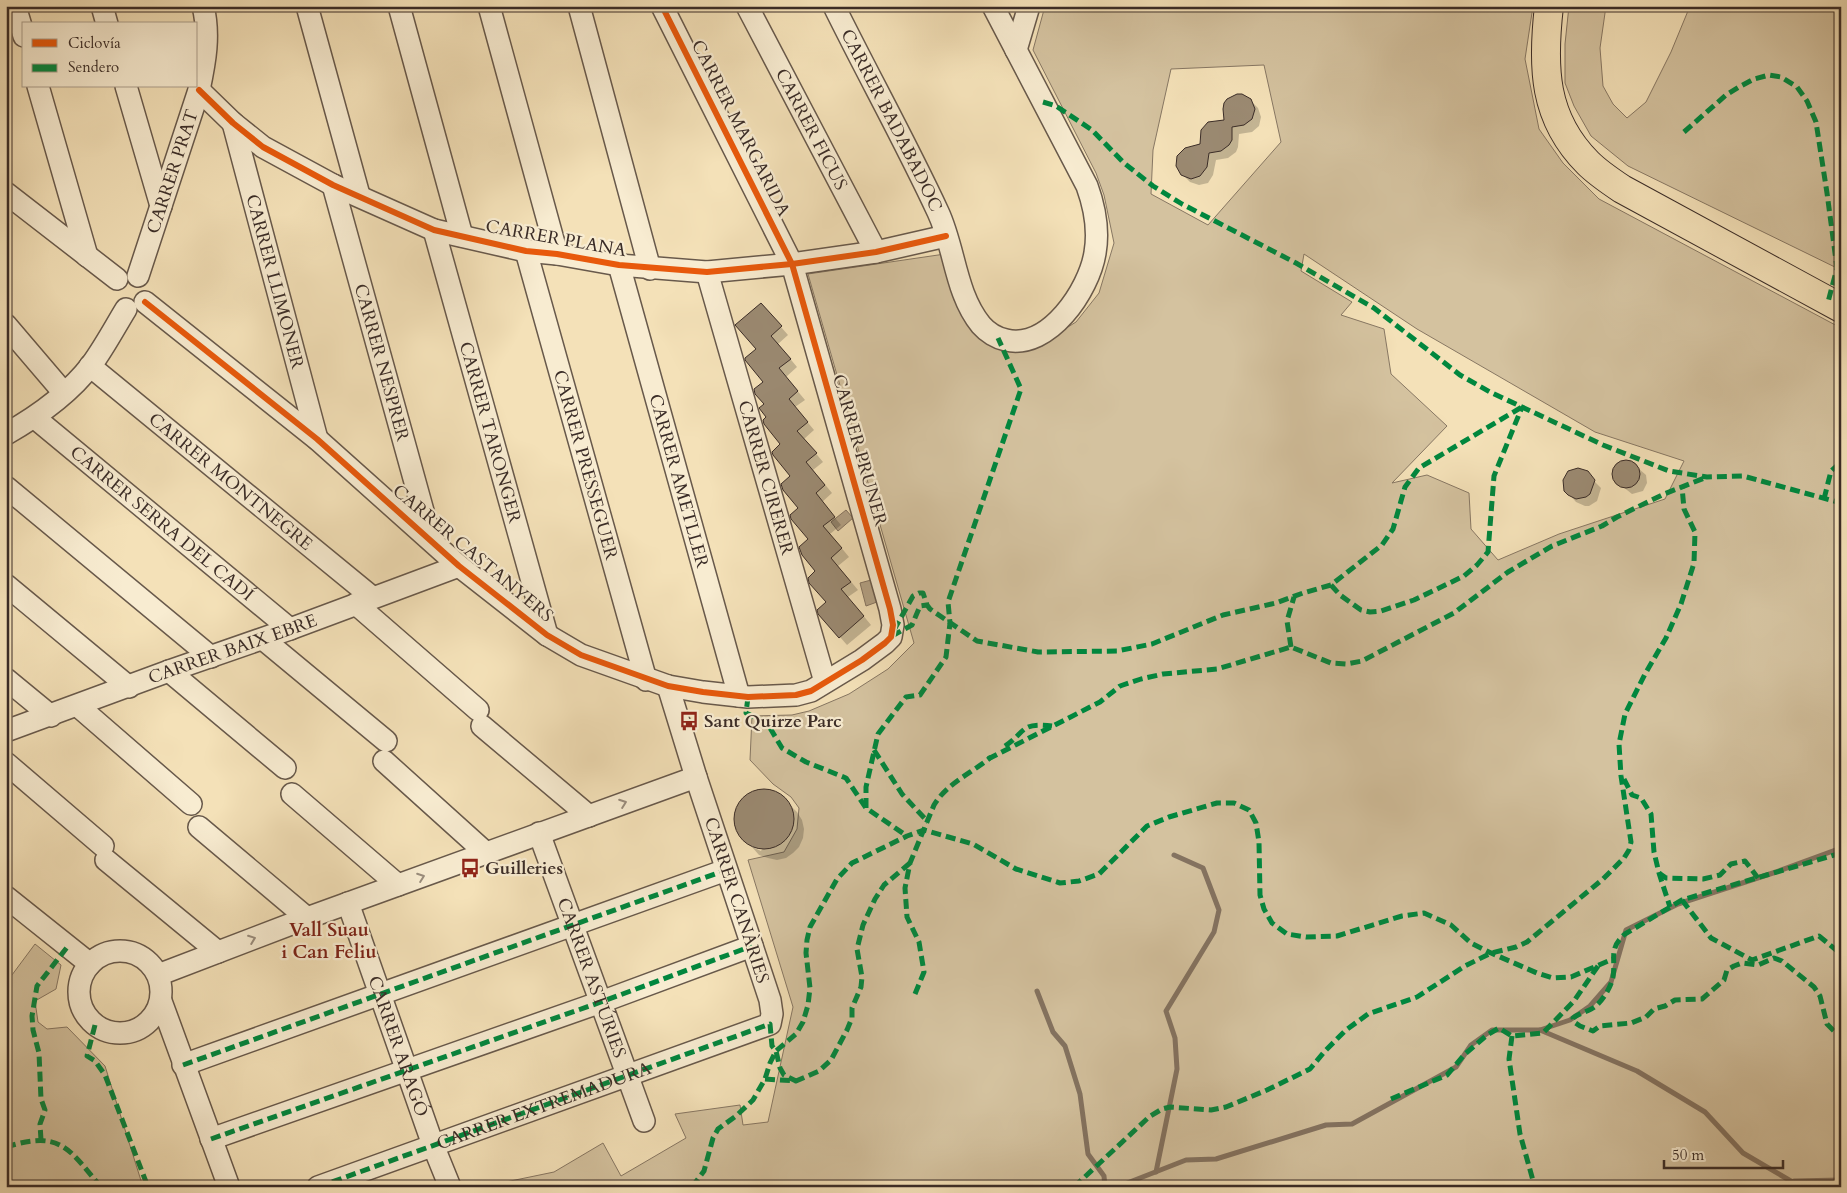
<svg xmlns="http://www.w3.org/2000/svg" width="1847" height="1193" font-family="Cardo,serif">
<style>
.green{fill:#d4c29f;stroke:#877763;fill-rule:evenodd}
.water{fill:#b5a387;stroke:#847361}
.shadow{fill:#0003}
.lines{fill:none;stroke-linecap:round;stroke-linejoin:round}
.stream{stroke:#847361;stroke-width:5}
.building{fill:#9b8a72;stroke:#3a2c27}
.minor-casing{stroke:#68594b;stroke-width:24}
.major-casing{stroke:#3a2c27;stroke-width:30}
.minor{stroke:#f8ecd1;stroke-width:21}
.major{stroke:#f4e1b8;stroke-width:28}
.quiet{stroke:#00873e;stroke-width:5;stroke-dasharray:10 5;stroke-linecap:butt}
.cycleway-casing{stroke:#f8ecd1;stroke-width:9}
.cycleway{stroke:#e8590c;stroke-width:6}
.oneway{stroke:#998c7c}
.labels{text-anchor:middle;stroke-width:4.5;stroke-linejoin:round;paint-order:stroke}
.street-label{font-size:18px;fill:#3a2c27;stroke:#f8ecd1}
.poi-label{font-size:18px;font-weight:bold;fill:#3a2c27;stroke:#f8ecd1;text-anchor:start}
.neighbourhood-label{font-size:19px;font-weight:bold;fill:#7a1f14;stroke:#f8ecd1}
</style>
<rect width="100%" height="100%" fill="#f4e1b8"/>
<filter id="stains"><feTurbulence type="fractalNoise" baseFrequency=".004" numOctaves="4"/><feColorMatrix values="0 0 0 0 .2 0 0 0 0 .09 0 0 0 0 .02 0 0 0 .5 -.17"/></filter>
<radialGradient id="worn" r=".72"><stop offset=".6" stop-color="#630" stop-opacity="0"/><stop offset="1" stop-color="#630" stop-opacity=".3"/></radialGradient>
<g class="green">
<path d="M1045 6H1533L1525 59 1539 129 1563 163 1599 199 1841 328V1187H497L496 1184 554 1172 603 1143 621 1176 686 1138 675 1114 740 1105 743 1125 768 1122 793 1007 748 860 784 852 797 829 799 808 791 797 773 784 750 760 752 716 792 715 809 711 849 694 888 669 914 643 808 274 945 254 954 300 971 323 1042 343 1076 322 1099 293 1114 243 1104 195 1096 173 1033 50ZM1264 65 1281 142 1208 225 1151 194 1153 150 1171 69ZM1304 254 1417 329 1595 432 1684 461 1665 499 1559 534 1498 560 1471 529 1469 493 1427 475 1392 483 1447 426 1391 374 1384 329 1341 315 1352 302 1301 271Z"/>
<polygon points="1569,6 1606,6 1600,48 1603,86 1613,104 1627,118 1646,102 1671,52 1690,6 1841,6 1841,270 1628,166 1591,136 1574,106 1565,83 1565,44"/>
<polygon points="35,944 61,965 56,989 35,1001 38,1022 47,1029 67,1027 105,1066 143,1187 6,1187 6,983"/>
</g>
<g class="water">
<polygon points="846,510 853,518 838,531 831,522"/>
<polygon points="871,580 877,602 866,606 860,583"/>
</g>
<g class="shadow">
<polygon points="1250,100 1258,108 1261,117 1259,126 1252,132 1239,134 1238,147 1236,152 1228,158 1216,160 1213,175 1208,183 1199,185 1190,182 1182,174 1201,145"/>
<polygon points="768,312 788,335 778,344 797,367 786,377 805,400 795,407 814,430 804,439 823,462 813,470 832,493 822,502 841,525 830,534 849,557 838,566 858,590 848,597 871,625 847,645 840,637 828,603 817,572 810,539 782,445 768,418 765,382 758,349"/>
<polygon points="1623,461 1631,462 1646,475 1647,483 1643,491 1632,494 1617,482 1613,476 1614,470 1619,463"/>
<polygon points="1583,470 1601,488 1597,501 1589,506 1585,506 1576,502 1569,494"/>
<polygon points="759,791 768,791 778,794 797,812 802,820 804,829 803,838 799,847 793,853 786,858 777,860 768,858 759,855 752,847 761,851 762,849 748,844 741,837 736,828 735,818 737,809 742,800 749,794"/>
</g>
<g class="lines">
<g class="stream">
<polyline points="1037,991 1053,1032 1065,1046 1080,1094 1088,1154 1104,1176 1105,1187"/>
<polyline points="1540,1030 1637,1071 1705,1112 1743,1153 1801,1187"/>
<polyline points="1156,1172 1177,1069 1175,1038 1166,1011 1214,932 1219,910 1203,868 1174,855"/>
<polyline points="1794,1181 1841,1180"/>
<polyline points="1117,1187 1186,1160 1216,1159 1326,1125 1352,1124 1456,1067 1471,1045 1492,1030 1540,1030 1570,1020 1590,1006 1611,982 1626,930 1678,904 1776,872 1841,848"/>
</g>
</g>
<g class="building">
<polygon points="1237,94 1242,94 1251,99 1255,109 1252,119 1244,125 1232,127 1232,140 1229,145 1221,151 1209,153 1207,167 1200,176 1191,179 1181,175 1176,166 1177,156 1185,148 1200,144 1201,130 1208,122 1224,120 1223,109 1224,103 1227,99"/>
<polygon points="761,303 782,326 771,336 791,359 779,368 798,391 789,399 808,422 797,431 817,453 806,462 825,485 816,493 835,517 823,526 842,548 831,558 851,582 841,589 864,616 839,638 818,614 817,610 826,602 809,583 808,578 815,571 802,555 799,547 808,539 791,519 790,515 798,508 783,490 781,484 790,476 773,455 772,452 780,444 764,424 763,420 766,417 759,408 764,404 755,394 754,389 763,382 745,360 745,358 756,349 735,325"/>
<circle cx="1626" cy="474" r="14"/>
<polygon points="1578,468 1588,471 1595,480 1590,494 1586,497 1576,499 1568,495 1564,491 1563,480 1568,471"/>
<circle cx="764" cy="819" r="30"/>
</g>
<g class="lines">
<defs>
<g id="minor">
<polyline points="15,6 24,36"/>
<polyline points="102,6 107,24"/>
<polyline points="307,6 359,195"/>
<polyline points="399,6 462,236"/>
<polyline points="489,6 557,254"/>
<polyline points="579,6 650,269"/>
<path id="s1" d="M747 6 876 252"/>
<path id="s2" d="M834 6C868 75 906 143 938 212 955 248 955 293 981 325 987 332 997 338 1006 340 1049 350 1089 290 1095 253 1099 230 1095 208 1087 186L993 6"/>
<polyline points="1016,50 1029,6"/>
<polyline points="38,86 87,256"/>
<polyline points="126,86 161,206"/>
<polyline points="199,90 233,123 263,147 333,185 434,230 526,251 557,254 619,265 707,272 792,264 876,252 946,236"/>
<path id="s3" d="M233 123 317 439"/>
<path id="s4" d="M333 185 431 540"/>
<polyline points="6,193 117,279"/>
<path id="s5" d="M434 230 547 635"/>
<path id="s6" d="M526 251 646 680"/>
<path id="s7" d="M619 265 739 696"/>
<path id="s8" d="M707 272 825 682"/>
<path id="s9" d="M138 276 199 90C205 62 210 35 203 6"/>
<polyline points="145,302 317,439 459,566 547,635 581,655 668,686 703,692 748,697 796,695 811,691 862,660 885,643 891,637 893,625 890,609 792,264 662,6"/>
<polyline points="6,325 64,393"/>
<path id="s10" d="M90 366 372 597"/>
<path id="s11" d="M35 418 290 629"/>
<path d="M6 434C38 416 70 393 92 364 105 346 115 327 126 309"/>
<polyline points="6,487 211,657"/>
<polyline points="6,585 129,687"/>
<polyline points="356,604 478,710"/>
<polyline points="263,639 386,741"/>
<polyline points="169,671 285,768"/>
<polyline points="6,679 51,716"/>
<polyline points="78,706 191,804"/>
<polyline points="482,726 589,816"/>
<path id="s12" d="M6 731 169 671 290 629 459 566"/>
<polyline points="384,761 486,853"/>
<polyline points="6,763 103,846"/>
<polyline points="292,794 398,885"/>
<polyline points="199,827 307,918"/>
<path id="s13" d="M539 833 644 1121"/>
<polyline points="106,860 218,952"/>
<polyline points="6,897 90,964"/>
<path id="s14" d="M348 903 433 1145 450 1187"/>
<circle cx="120" cy="992" r="41"/>
<polyline points="158,975 307,918 696,777 668,686"/>
<polyline points="161,1001 229,1187"/>
<polyline points="183,1065 726,870"/>
<polyline points="211,1139 601,1002 752,946"/>
<path id="s15" d="M318 1187 770 1024 772 1014 770 1000 696 777"/>
</g>
<path id="major" d="M1549 6C1542 67 1543 118 1588 163 1598 173 1610 181 1622 189L1841 308"/>
</defs>
<use href="#minor" class="minor-casing"/>
<use href="#major" class="major-casing"/>
<use href="#minor" class="minor"/>
<use href="#major" class="major"/>
<g class="quiet">
<polyline points="1043,102 1056,106 1092,130 1124,163 1153,186 1182,204 1296,263 1374,308 1460,375 1490,392 1603,445 1669,471 1707,477 1743,476 1841,503"/>
<polyline points="1684,132 1726,95 1739,87 1754,79 1769,75 1781,77 1797,87 1807,101 1816,122 1827,193 1837,268 1828,302"/>
<polyline points="1824,499 1831,471 1841,462"/>
<polyline points="1331,585 1340,595 1361,610 1370,612 1381,611 1414,600 1464,576 1477,565 1488,552 1494,476 1522,407"/>
<polyline points="894,630 913,596 919,593 923,593 927,605 930,609 977,641 1038,652 1117,651 1152,644 1223,615 1276,603 1303,593 1331,585 1382,545 1393,529 1405,487 1419,468 1522,407"/>
<polyline points="892,636 912,625 920,606 927,605"/>
<polyline points="1291,647 1287,621 1294,597"/>
<polyline points="748,697 746,713 767,723 782,748 806,762 846,778 866,808 907,836"/>
<path d="M1005 746C1026 732 1020 722 1052 726"/>
<polyline points="874,750 902,794 928,822"/>
<polyline points="988,759 1100,702 1120,686 1141,679 1163,674 1217,669 1291,647 1331,663 1346,664 1362,661 1454,613 1508,572 1552,546 1602,526 1617,517 1664,494 1707,477"/>
<polyline points="1624,779 1632,795 1641,798 1651,814 1654,852 1659,873 1670,907"/>
<polyline points="866,808 866,787 878,734 906,697 920,695 946,657 950,623 948,602 1021,389 998,338"/>
<path d="M1841 853 1682 900 1625 934C1608 949 1616 958 1613 977 1611 987 1604 998 1597 1005 1591 1011 1581 1012 1573 1018L1574 1022 1580 1026 1593 1031 1600 1026 1631 1023 1646 1017 1654 1009 1665 1006 1675 1000 1702 999 1724 980 1727 970 1734 966 1742 963 1758 965 1774 958 1782 961 1814 987 1820 996 1827 1024 1841 1038"/>
<polyline points="1659,873 1666,878 1703,879 1720,875 1731,864 1745,861 1758,878"/>
<polyline points="1682,900 1711,938 1752,960 1819,936 1841,954"/>
<path d="M915 994 924 972 919 942 907 917 905 888 910 863 934 805C947 783 972 773 991 757"/>
<polyline points="95,1025 87,1056 95,1061 105,1075 148,1187"/>
<polyline points="1512,1036 1509,1059 1520,1134 1534,1184 1539,1187"/>
<polyline points="183,1065 726,870"/>
<polyline points="765,1079 796,1081 819,1071 831,1060 847,1030 852,1018 852,1008 861,987 862,977 857,949 863,925 875,899 884,885 910,863"/>
<polyline points="1391,1099 1447,1075 1465,1054 1487,1035 1499,1028 1512,1036 1543,1033 1574,1001 1598,966"/>
<polyline points="211,1139 601,1002 752,946"/>
<polyline points="41,1140 40,1124 45,1110 41,1099 39,1053 33,1030 32,1016 37,986 68,946"/>
<path d="M6 1147C61 1130 68 1148 101 1187"/>
<polyline points="318,1187 770,1024 772,1046 776,1051 780,1068 784,1075 796,1081"/>
<polyline points="692,1187 704,1171 713,1138 718,1129 736,1116 753,1100 765,1079 770,1063 776,1051 796,1034 803,1022 808,1005 810,988 806,953 807,940 810,927 837,879 852,863 907,836 924,830 973,844 1016,869 1060,883 1079,881 1099,874 1147,826 1169,817 1217,803 1234,803 1249,810 1256,823 1259,842 1260,895 1264,909 1272,923 1287,934 1306,937 1337,936 1402,916 1424,913 1451,925 1471,943 1491,953 1537,973 1553,978 1571,977 1613,959"/>
<polyline points="1074,1187 1149,1117 1162,1109 1170,1107 1211,1110 1226,1107 1267,1090 1310,1069 1325,1051 1346,1030 1368,1014 1417,997 1465,966 1491,953 1516,947 1527,942 1603,879 1624,858 1629,850 1631,842 1621,776 1619,744 1625,714 1645,674 1666,638 1681,604 1694,563 1695,532 1684,509 1682,487"/>
</g>
<defs>
<g id="cycleway">
<polyline points="199,90 233,123 263,147 333,185 434,230 526,251 557,254 619,265 707,272 792,264 876,252 946,236"/>
<polyline points="145,302 317,439 459,566 547,635 581,655 668,686 703,692 748,697 796,695 811,691 862,660 885,643 891,637 893,625 890,609 792,264 662,6"/>
</g>
</defs>
<use href="#cycleway" class="cycleway-casing"/>
<use href="#cycleway" class="cycleway"/>
</g>
<defs><path id="oneway-chevron" d="M-2-3.5L2.5 0L-2 3.5" fill="none" stroke-width="1.6" stroke-linecap="round" stroke-linejoin="round" transform="scale(1.25)"/></defs>
<g class="oneway">
<use href="#oneway-chevron" transform="translate(623 803) rotate(-20)"/>
<use href="#oneway-chevron" transform="translate(421 877) rotate(-20)"/>
<use href="#oneway-chevron" transform="translate(252 939) rotate(-21)"/>
</g>
<defs>
<symbol id="bus-bare" viewBox="-9 -9 18 18"><path d="M-5-6H5V4H4V6H2V4H-2V6H-4V4H-5ZM-3.5-4V0h7V-4ZM-3.5 1.2v1.5H-2V1.2ZM2 1.2v1.5H3.5V1.2Z" fill="#8f2418" stroke="#f8ecd1" stroke-width="2.5" paint-order="stroke"/></symbol>
</defs>
<g fill-rule="evenodd">
<use href="#bus-bare" x="675" y="707" width="28" height="28"/>
<use href="#bus-bare" x="456" y="854" width="28" height="28"/>
</g>
<g class="labels">
<g class="street-label">
<text dy="6" stroke="none"><textPath href="#s2" startOffset="128">CARRER BADABADOC</textPath></text>
<text transform="translate(741 128) rotate(63)" y="6">CARRER MARGARIDA</text>
<text dy="6" stroke="none"><textPath href="#s1" startOffset="139">CARRER FICUS</textPath></text>
<text dy="6" stroke="none"><textPath href="#s9" startOffset="110">CARRER PRAT</textPath></text>
<text transform="translate(556 238) rotate(10)" y="6">CARRER PLANA</text>
<text dy="6" stroke="none"><textPath href="#s3" startOffset="164">CARRER LLIMONER</textPath></text>
<text dy="6" stroke="none"><textPath href="#s4" startOffset="184">CARRER NESPRER</textPath></text>
<text dy="6" stroke="none"><textPath href="#s5" startOffset="210">CARRER TARONGER</textPath></text>
<text transform="translate(860 450) rotate(74)" y="6">CARRER PRUNER</text>
<text dy="6" stroke="none"><textPath href="#s6" startOffset="222">CARRER PRESSEGUER</textPath></text>
<text dy="6" stroke="none"><textPath href="#s8" startOffset="214">CARRER CIRERER</textPath></text>
<text dy="6" stroke="none"><textPath href="#s7" startOffset="224">CARRER AMETLLER</textPath></text>
<text dy="6" stroke="none"><textPath href="#s10" startOffset="182">CARRER MONTNEGRE</textPath></text>
<text dy="6" stroke="none"><textPath href="#s11" startOffset="165">CARRER SERRA DEL CADÍ</textPath></text>
<text transform="translate(473 553) rotate(40)" y="6">CARRER CASTANYERS</text>
<text dy="6" stroke="none"><textPath href="#s12" startOffset="241">CARRER BAIX EBRE</textPath></text>
<text transform="translate(737 900) rotate(72)" y="6">CARRER CANÀRIES</text>
<text dy="6" stroke="none"><textPath href="#s13" startOffset="154">CARRER ASTÚRIES</textPath></text>
<text dy="6" stroke="none"><textPath href="#s14" startOffset="151">CARRER ARAGÓ</textPath></text>
<text dy="6" stroke="none"><textPath href="#s15" startOffset="240">CARRER EXTREMADURA</textPath></text>
</g>
<g class="poi-label">
<text x="704" y="727">Sant Quirze Parc</text>
<text x="485" y="874">Guilleries</text>
</g>
<g class="neighbourhood-label">
<text x="329" y="936">Vall Suau<tspan x="329" dy="22">i Can Feliu</tspan></text>
</g>
</g>
<rect width="1847" height="1193" fill="none" stroke="#f4e1b8" stroke-width="25"/>
<rect x="8" y="8" width="1832" height="1178" fill="none" stroke="#3a2c27" stroke-width="2.5"/>
<rect x="12" y="12" width="1822" height="1168" fill="none" stroke="#3a2c27"/>
<rect x="22" y="22" width="175" height="65" fill="#f8ecd1" stroke="#ac9f8d"/>
<rect x="32" y="39" width="25" height="8" fill="#e8590c" stroke="#ac9f8d"/>
<text x="68" y="48" font-size="15" fill="#3a2c27">Ciclovía</text>
<rect x="32" y="64" width="25" height="8" fill="#00873e" stroke="#ac9f8d"/>
<text x="68" y="72" font-size="15" fill="#3a2c27">Sendero</text>
<path d="M1664 1160v8h119v-8" fill="none" stroke="#3a2c27" stroke-width="2.5"/>
<text x="1672" y="1160" font-size="15" fill="#3a2c27" stroke="#f8ecd1" stroke-width="4" paint-order="stroke">50 m</text>
<rect width="100%" height="100%" filter="url(#stains)"/>
<rect width="100%" height="100%" fill="url(#worn)"/>
</svg>
